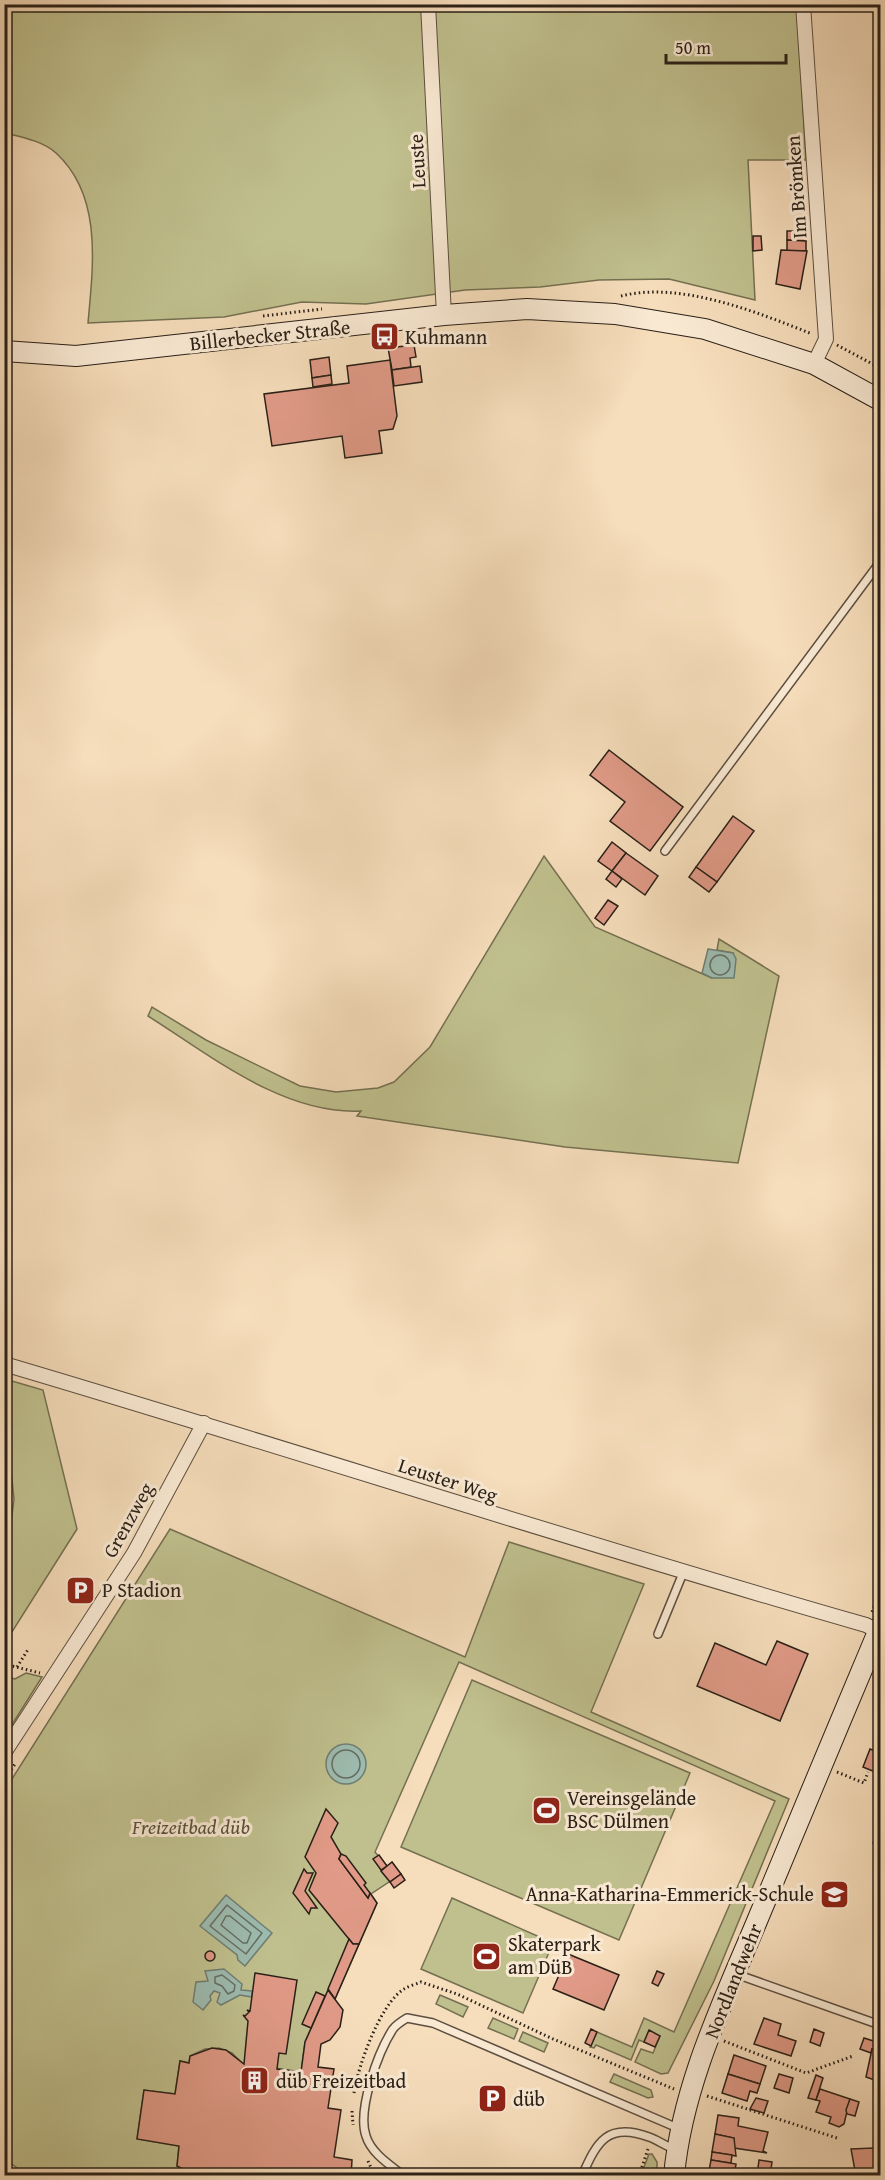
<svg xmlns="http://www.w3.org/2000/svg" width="885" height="2180" font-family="'Gentium Book Plus',serif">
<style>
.green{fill:#c0c08e;stroke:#757052;stroke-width:1.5}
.water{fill:#9dbcb0;stroke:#6f7e73;stroke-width:1.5}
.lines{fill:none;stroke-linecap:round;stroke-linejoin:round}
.shore{stroke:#646e64;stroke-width:1.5}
.building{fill:#e09a87;stroke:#2a2017;stroke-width:1.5}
.lane-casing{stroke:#5d4f40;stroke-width:10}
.street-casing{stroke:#5d4f40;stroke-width:16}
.secondary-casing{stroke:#2a2017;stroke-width:22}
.path{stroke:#2a2017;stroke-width:3;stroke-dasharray:1.5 3;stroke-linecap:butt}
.lane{stroke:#f9e9d3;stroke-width:7}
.street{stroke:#f9e9d3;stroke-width:14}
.secondary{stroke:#f9e9d3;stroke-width:20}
.labels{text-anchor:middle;stroke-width:6;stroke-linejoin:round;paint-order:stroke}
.street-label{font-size:20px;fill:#2a2017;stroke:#f9e9d3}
.poi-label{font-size:20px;fill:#2a2017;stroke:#f9e9d3;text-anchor:start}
.park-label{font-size:20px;font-style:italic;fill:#57503b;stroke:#f9e9d3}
</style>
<rect width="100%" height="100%" fill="#f6ddbb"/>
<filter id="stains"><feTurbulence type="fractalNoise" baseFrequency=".00333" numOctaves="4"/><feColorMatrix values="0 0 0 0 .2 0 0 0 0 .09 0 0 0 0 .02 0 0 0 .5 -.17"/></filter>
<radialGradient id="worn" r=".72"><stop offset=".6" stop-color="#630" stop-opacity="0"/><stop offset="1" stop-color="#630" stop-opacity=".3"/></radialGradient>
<g class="green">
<path d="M4 5H797L806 160H748L755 300 669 279 599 280 540 287 465 290 366 304 302 302 224 317 88 323C93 266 103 196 56 153 43 141 21 137 5 133Z"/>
<path d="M544 856 595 927 712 978 733 953 717 950 719 939 779 976 738 1163 565 1147 357 1116 361 1111C283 1115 210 1055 148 1016L152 1007 206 1040 300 1086 336 1092 378 1088 394 1082 430 1047Z"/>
<polygon points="5,1379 43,1390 77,1529 5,1643 5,1543 11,1523 14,1499 11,1471 5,1453"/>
<polygon points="170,1529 465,1657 509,1542 644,1584 591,1712 789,1799 714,1981 668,2073 661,2074 635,2062 641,2049 653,2053 660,2036 649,2031 644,2042 639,2040 631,2060 596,2045 594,2048 590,2047 597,2032 632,2047 644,2018 674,2032 775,1801 459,1662 375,1852 387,1866 392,1862 401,1874 371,1894 377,1903 335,1999 328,1991 305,2042 301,2072 242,2063 232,2053 219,2048 205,2049 190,2056 189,2063 180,2061 175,2094 144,2090 137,2139 179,2146 177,2166 197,2175 27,2175 5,2159 5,1790"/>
<polygon points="26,1673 42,1677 5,1736 5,1676 15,1679"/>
<polygon points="472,1680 690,1773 619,1940 401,1847"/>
<polygon points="452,1898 553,1943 523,2013 421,1969"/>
<polygon points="440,1995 468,2007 463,2017 436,2004"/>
<polygon points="493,2018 518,2029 514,2039 488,2028"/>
<polygon points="523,2032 548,2043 544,2052 519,2041"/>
<polygon points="614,2074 651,2090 653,2097 648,2098 610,2082"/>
<polygon points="649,2154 652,2154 657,2162 657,2175 641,2175"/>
</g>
<g class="water">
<polygon points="708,949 733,953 736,959 734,978 712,978 702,973"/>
<circle cx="346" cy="1764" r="20"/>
<polygon points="226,1895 272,1933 245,1966 238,1960 237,1955 200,1926"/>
<polygon points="224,1969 242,1984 241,1990 252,1991 252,1997 240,1995 221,2005 217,2002 220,1993 214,1991 210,1996 211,2000 203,2010 193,2002 196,1982 208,1981 205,1971"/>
</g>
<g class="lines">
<g class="shore">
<circle cx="720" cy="965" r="10"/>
<circle cx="346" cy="1764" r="14"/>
<polygon points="227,1905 262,1933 246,1954 210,1926"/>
<polygon points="226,1916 230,1916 251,1933 247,1943 243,1943 221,1925"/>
<polygon points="222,1975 235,1985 234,1991 228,1994 222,1986 215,1983 215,1977"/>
</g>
</g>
<g class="building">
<polygon points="787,231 806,231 806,241 787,240"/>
<polygon points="753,236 761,236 762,250 753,251"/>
<polygon points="787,240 806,241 806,251 787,251"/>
<polygon points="781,250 807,251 800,289 776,284"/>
<polygon points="414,345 416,357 410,358 411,367 392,370 388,348"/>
<polygon points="329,357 331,375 312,378 310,360"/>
<polygon points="390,360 397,416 393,429 379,431 382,453 345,458 342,436 272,446 264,394 349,383 347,366"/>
<polygon points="420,366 422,382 394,386 392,370"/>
<polygon points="331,375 332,384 313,387 312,378"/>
<polygon points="609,750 683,807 650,851 610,821 625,802 590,775"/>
<polygon points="733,816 754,831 717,882 696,867"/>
<polygon points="612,842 626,853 612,871 598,861"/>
<polygon points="626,853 658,876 645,895 612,871"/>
<polygon points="696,867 717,882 709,892 689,877"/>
<polygon points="612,871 622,879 616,887 606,879"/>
<polygon points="608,900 618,906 604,925 595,918"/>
<polygon points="777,1641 808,1654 780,1721 697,1686 715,1643 766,1665"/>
<polygon points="870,1749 880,1753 875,1772 863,1767"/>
<polygon points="326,1809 338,1823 331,1837 341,1854 339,1859 368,1898 370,1893 377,1903 359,1944 353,1944 309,1890 316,1873 305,1857"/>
<polygon points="880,1824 880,1845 873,1843"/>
<polygon points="341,1854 346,1856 366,1883 364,1885 370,1893 368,1898 339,1859"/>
<polygon points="379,1855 387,1866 381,1870 373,1859"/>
<polygon points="392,1862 401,1874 390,1882 381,1871"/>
<polygon points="304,1869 307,1873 313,1873 305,1891 317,1908 311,1908 309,1914 293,1893"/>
<polygon points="401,1874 405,1880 394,1888 390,1882"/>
<polygon points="349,1939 353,1944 359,1944 335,1999 328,1989"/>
<circle cx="210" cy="1956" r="5"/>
<polygon points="568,1954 619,1975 604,2010 553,1989"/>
<polygon points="657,1971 664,1974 658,1986 652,1983"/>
<polygon points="255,1973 297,1980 286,2054 279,2053 277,2069 301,2072 305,2042 328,1990 343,2010 340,2027 330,2040 321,2044 318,2067 334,2069 328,2108 341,2110 334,2157 352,2160 351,2176 314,2172 313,2176 233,2176 216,2172 209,2175 197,2176 177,2166 179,2146 137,2139 144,2090 175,2094 180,2061 189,2063 190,2056 212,2048 226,2050 244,2064 248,2021 243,2015 245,2016 249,2012 247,2010 250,2011"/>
<polygon points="316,1992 325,1996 311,2028 302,2024"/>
<polygon points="764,2018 781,2024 778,2035 796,2041 791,2056 754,2044"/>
<polygon points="591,2029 597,2032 591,2046 585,2043"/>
<polygon points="814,2029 824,2033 820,2046 810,2042"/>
<polygon points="649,2030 660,2036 655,2047 644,2042"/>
<polygon points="864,2038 880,2043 877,2051 872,2049 871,2053 860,2049"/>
<polygon points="872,2049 880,2052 880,2082 866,2077"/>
<polygon points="734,2055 766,2066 760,2084 728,2074"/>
<polygon points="728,2074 760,2084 757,2093 750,2091 747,2101 722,2093"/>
<polygon points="779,2074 793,2078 789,2093 774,2088"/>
<polygon points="816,2075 823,2078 816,2100 808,2098"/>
<polygon points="820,2089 850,2099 844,2124 839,2127 829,2123 831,2117 816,2112 820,2101 816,2100"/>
<polygon points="756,2098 768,2101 764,2113 750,2109"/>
<polygon points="850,2099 859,2102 855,2116 847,2114 846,2110"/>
<polygon points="718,2115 739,2118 738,2126 768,2132 763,2151 767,2153 734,2148 734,2138 715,2134"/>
<polygon points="715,2134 734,2138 736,2156 712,2152"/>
<polygon points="874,2148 879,2176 856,2176 851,2149"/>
<polygon points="712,2152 732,2155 731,2163 711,2160"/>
<polygon points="711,2160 736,2164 734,2176 708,2176"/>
<polygon points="759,2160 772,2162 770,2176 757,2176"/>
</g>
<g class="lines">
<defs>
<g id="lane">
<polyline points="665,851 880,562"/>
<polyline points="658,1634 683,1573"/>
<polyline points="736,1974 880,2025"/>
<path d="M404 2176C390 2165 371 2153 366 2136 357 2110 378 2052 393 2029 396 2025 402 2021 407 2018L433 2023 680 2129"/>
<path d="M582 2176C597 2141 608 2122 649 2137 658 2140 665 2146 675 2149"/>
</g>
<g id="street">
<polyline points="428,4 444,315"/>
<polyline points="803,4 826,339 814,364"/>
<path d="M4 1364C292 1449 578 1543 866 1625L880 1632"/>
<polyline points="4,1753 134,1553 204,1423"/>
</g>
<g id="secondary">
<polyline points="4,351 76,356 444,315 527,309 615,314 705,329 814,364 880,400"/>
<path d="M674 2176C682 2087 723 2002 757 1921 797 1823 839 1725 880 1627"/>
</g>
</defs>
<use href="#lane" class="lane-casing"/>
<use href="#street" class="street-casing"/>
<use href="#secondary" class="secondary-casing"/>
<g class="path">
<path d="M621 296C680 281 757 312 812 334"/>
<polyline points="263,316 322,309"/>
<polyline points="837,345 880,368"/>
<polyline points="872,1612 880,1591"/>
<polyline points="4,1664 40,1673"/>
<polyline points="17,1667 29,1648"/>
<polyline points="837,1772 864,1783 868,1772"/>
<polyline points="4,1781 15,1764"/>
<polyline points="724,2041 806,2073 853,2056"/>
<path d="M354 2093C358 2066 380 2004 404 1989 409 1986 416 1984 421 1982L457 1994 553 2039 674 2089"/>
<polyline points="707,2096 837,2138"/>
<polyline points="352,2111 353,2125"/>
<polyline points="368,2161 372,2170 379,2176"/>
<polyline points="639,2176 648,2149"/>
</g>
<use href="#lane" class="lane"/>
<use href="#street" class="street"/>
<use href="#secondary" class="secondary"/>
</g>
<defs>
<symbol id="bus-square" viewBox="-11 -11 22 22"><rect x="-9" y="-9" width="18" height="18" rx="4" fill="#8f2418" stroke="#f9e9d3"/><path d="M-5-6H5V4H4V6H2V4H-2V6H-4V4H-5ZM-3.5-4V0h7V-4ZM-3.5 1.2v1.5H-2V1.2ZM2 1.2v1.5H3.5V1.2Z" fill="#fff"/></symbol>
<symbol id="parking-square" viewBox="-11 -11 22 22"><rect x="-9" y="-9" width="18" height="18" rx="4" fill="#8f2418" stroke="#f9e9d3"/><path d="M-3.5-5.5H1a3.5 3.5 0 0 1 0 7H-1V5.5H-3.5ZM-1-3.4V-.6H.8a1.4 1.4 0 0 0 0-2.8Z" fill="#fff"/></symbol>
<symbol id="stadium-square" viewBox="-11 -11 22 22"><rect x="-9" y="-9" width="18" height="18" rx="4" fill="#8f2418" stroke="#f9e9d3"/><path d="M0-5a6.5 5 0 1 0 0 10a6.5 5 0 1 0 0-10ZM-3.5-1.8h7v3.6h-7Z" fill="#fff"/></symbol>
<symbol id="school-square" viewBox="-11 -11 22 22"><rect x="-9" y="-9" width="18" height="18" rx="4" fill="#8f2418" stroke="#f9e9d3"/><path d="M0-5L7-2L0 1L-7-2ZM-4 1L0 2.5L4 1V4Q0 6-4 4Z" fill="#fff"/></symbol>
<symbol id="building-square" viewBox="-11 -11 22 22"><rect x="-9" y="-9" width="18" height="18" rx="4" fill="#8f2418" stroke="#f9e9d3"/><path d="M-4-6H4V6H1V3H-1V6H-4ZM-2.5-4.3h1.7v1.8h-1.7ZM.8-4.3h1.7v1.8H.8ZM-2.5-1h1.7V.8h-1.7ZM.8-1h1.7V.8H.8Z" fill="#fff"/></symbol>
</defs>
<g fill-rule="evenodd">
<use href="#bus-square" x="368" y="320" width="33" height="33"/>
<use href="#parking-square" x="64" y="1574" width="33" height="33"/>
<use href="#stadium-square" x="530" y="1794" width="33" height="33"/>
<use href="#school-square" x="818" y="1878" width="33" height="33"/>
<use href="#stadium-square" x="470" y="1940" width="33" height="33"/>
<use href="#building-square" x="238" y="2064" width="33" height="33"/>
<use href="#parking-square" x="476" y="2082" width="33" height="33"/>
</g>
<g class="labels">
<g class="street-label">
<text transform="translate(417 161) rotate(-93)" y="7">Leuste</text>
<text transform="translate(796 187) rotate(-94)" y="7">Im Brömken</text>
<text transform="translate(270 335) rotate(-6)" y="7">Billerbecker Straße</text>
<text transform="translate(448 1480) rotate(18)" y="7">Leuster Weg</text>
<text transform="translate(128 1520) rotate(-61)" y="7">Grenzweg</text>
<text transform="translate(733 1981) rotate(-68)" y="7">Nordlandwehr</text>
</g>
<g class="poi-label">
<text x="405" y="344">Kuhmann</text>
<text x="102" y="1597">P Stadion</text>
<text x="567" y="1805">Vereinsgelände<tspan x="567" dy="23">BSC Dülmen</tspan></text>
<text x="814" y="1901" text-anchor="end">Anna-Katharina-Emmerick-Schule</text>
<text x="508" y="1951">Skaterpark<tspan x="508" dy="23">am DüB</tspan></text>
<text x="276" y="2088">düb Freizeitbad</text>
<text x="513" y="2106">düb</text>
</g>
<g class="park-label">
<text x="191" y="1834">Freizeitbad düb</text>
</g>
</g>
<rect width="885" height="2180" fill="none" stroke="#f6ddbb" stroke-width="24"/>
<rect x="6" y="6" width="873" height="2168" fill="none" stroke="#2a2017" stroke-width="3"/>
<rect x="12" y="12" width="861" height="2156" fill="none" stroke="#2a2017" stroke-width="1.5"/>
<path d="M666 54v9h120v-9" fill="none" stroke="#2a2017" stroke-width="3"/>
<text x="675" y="54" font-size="18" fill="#2a2017" stroke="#f9e9d3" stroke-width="4.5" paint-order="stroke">50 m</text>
<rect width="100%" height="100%" filter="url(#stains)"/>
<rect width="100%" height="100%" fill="url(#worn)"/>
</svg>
